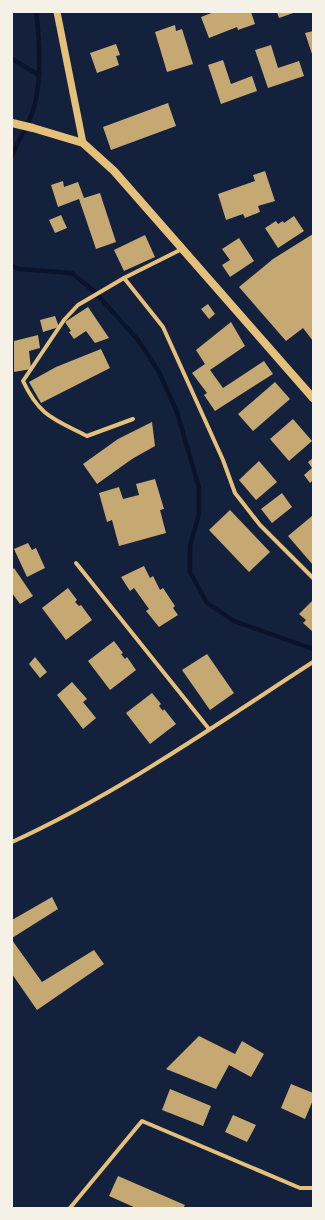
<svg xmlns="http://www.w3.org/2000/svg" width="325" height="1220" font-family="Overpass,sans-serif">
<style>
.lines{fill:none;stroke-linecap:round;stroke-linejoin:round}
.stream{stroke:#0b132b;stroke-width:4.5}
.building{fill:#c6a872}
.minor{stroke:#e5c07b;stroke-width:4}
.tertiary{stroke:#e5c07b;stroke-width:7}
.secondary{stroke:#e5c07b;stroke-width:8}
</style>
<rect width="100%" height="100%" fill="#14213d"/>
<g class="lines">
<g class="stream">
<polyline points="12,59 39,75"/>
<path d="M12 156C18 141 27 127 33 111 42 83 40 41 36 12"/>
<polyline points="12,266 19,269 72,273 95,292 110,309 138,340 159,372 177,412 199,488 199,514 190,546 190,572 207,603 234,621 313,649"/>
</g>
</g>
<g class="building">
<polygon points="214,12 251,12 255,24 238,30 237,27 209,38 201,17"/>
<polygon points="277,12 296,12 279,18"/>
<polygon points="175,25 176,31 182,29 193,64 167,72 155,32"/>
<polygon points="313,31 313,57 305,33"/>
<polygon points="116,44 120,55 116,56 119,65 97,73 90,53"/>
<polygon points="271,45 278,68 299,61 304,76 268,88 255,50"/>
<polygon points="223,60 231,84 252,76 257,91 221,104 208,65"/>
<polygon points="168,103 176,126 111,150 103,127"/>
<polygon points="265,171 275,201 258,206 260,212 245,218 243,214 226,220 218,194 255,181 253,175"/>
<polygon points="63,181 64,187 78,182 84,198 100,193 116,242 96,249 79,199 58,207 51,185"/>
<polygon points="61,215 67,228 55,233 49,220"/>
<polygon points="294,216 304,231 278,248 265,228 276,221 278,224 283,221 284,223"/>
<polygon points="313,234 313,341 303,328 286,341 239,287 273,259"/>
<polygon points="145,235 155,257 124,271 114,250"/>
<polygon points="239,238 254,261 230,277 222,265 230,260 222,249"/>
<polygon points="208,304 215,314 209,319 201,309"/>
<polygon points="88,307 109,338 95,343 86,331 74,339 69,332 71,331 65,322"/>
<polygon points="55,316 59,327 43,332 40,320"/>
<polygon points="231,322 245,346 210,370 223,388 264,361 273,374 215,411 204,395 207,393 192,373 205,364 196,350"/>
<polygon points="38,335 40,348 29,351 31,369 14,372 14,341"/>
<polygon points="101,349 110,368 41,403 29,382 56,367"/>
<polygon points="275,382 290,399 253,431 238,414"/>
<polygon points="293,419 312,441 289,461 270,439"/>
<polygon points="152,422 155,446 132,459 97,484 83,464 118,439"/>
<polygon points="313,458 313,480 310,483 304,475 312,468 308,462"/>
<polygon points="259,461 277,482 256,500 239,480"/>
<polygon points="155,479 164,509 160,510 166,533 119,546 112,520 107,522 99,493 119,487 123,499 139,495 136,484"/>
<polygon points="282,493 292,507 272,523 261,509"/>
<polygon points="230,510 270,552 249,572 209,530"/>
<polygon points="312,516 313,517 313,565 288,536"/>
<polygon points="28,543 32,550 36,548 45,568 27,577 14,549"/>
<polygon points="144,566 150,578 153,576 160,590 163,588 175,606 173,608 178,615 159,627 146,611 149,609 134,588 130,591 121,577"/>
<polygon points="14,568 33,596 20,604 12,593 12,570"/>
<polygon points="68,588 77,600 75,602 79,606 81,605 92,620 66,640 42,608"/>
<polygon points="313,600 313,632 303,623 306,620 299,614"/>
<polygon points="114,641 123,653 121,654 125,659 127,657 136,670 110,690 88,661"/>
<polygon points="207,654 234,693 210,710 182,670"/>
<polygon points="35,657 47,672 40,678 29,664"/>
<polygon points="72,682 87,699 83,702 96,718 83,729 57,695"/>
<polygon points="152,693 161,704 159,706 163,711 164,709 176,724 150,744 126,713"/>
<polygon points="52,897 58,909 12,938 12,920"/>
<polygon points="12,940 42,982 94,950 104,964 37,1010 12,974"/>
<polygon points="199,1036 235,1054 242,1041 264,1054 251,1077 229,1065 216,1089 166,1069"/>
<polygon points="291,1084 313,1093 313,1100 305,1119 281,1108"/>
<polygon points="170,1089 211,1106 203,1126 162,1110"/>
<polygon points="233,1115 256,1125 247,1142 225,1132"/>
<polygon points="118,1176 185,1205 183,1208 136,1208 109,1196"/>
</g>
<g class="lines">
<g class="minor">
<polyline points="182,249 124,278 163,327 223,460 235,493 260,525 313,578"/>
<path d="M124 278 78 305 64 320 23 381C40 417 54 419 87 436L133 419"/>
<polyline points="76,563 209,729"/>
<path d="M12 842C119 793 214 726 313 662"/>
<polyline points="70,1208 142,1121 300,1188 313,1188"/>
</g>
<polyline class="tertiary" points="57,12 83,143"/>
<polyline class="secondary" points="12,123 33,128 83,143 114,171 313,398"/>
</g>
<rect width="325" height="1220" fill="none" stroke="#f6f1e7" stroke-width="26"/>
</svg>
